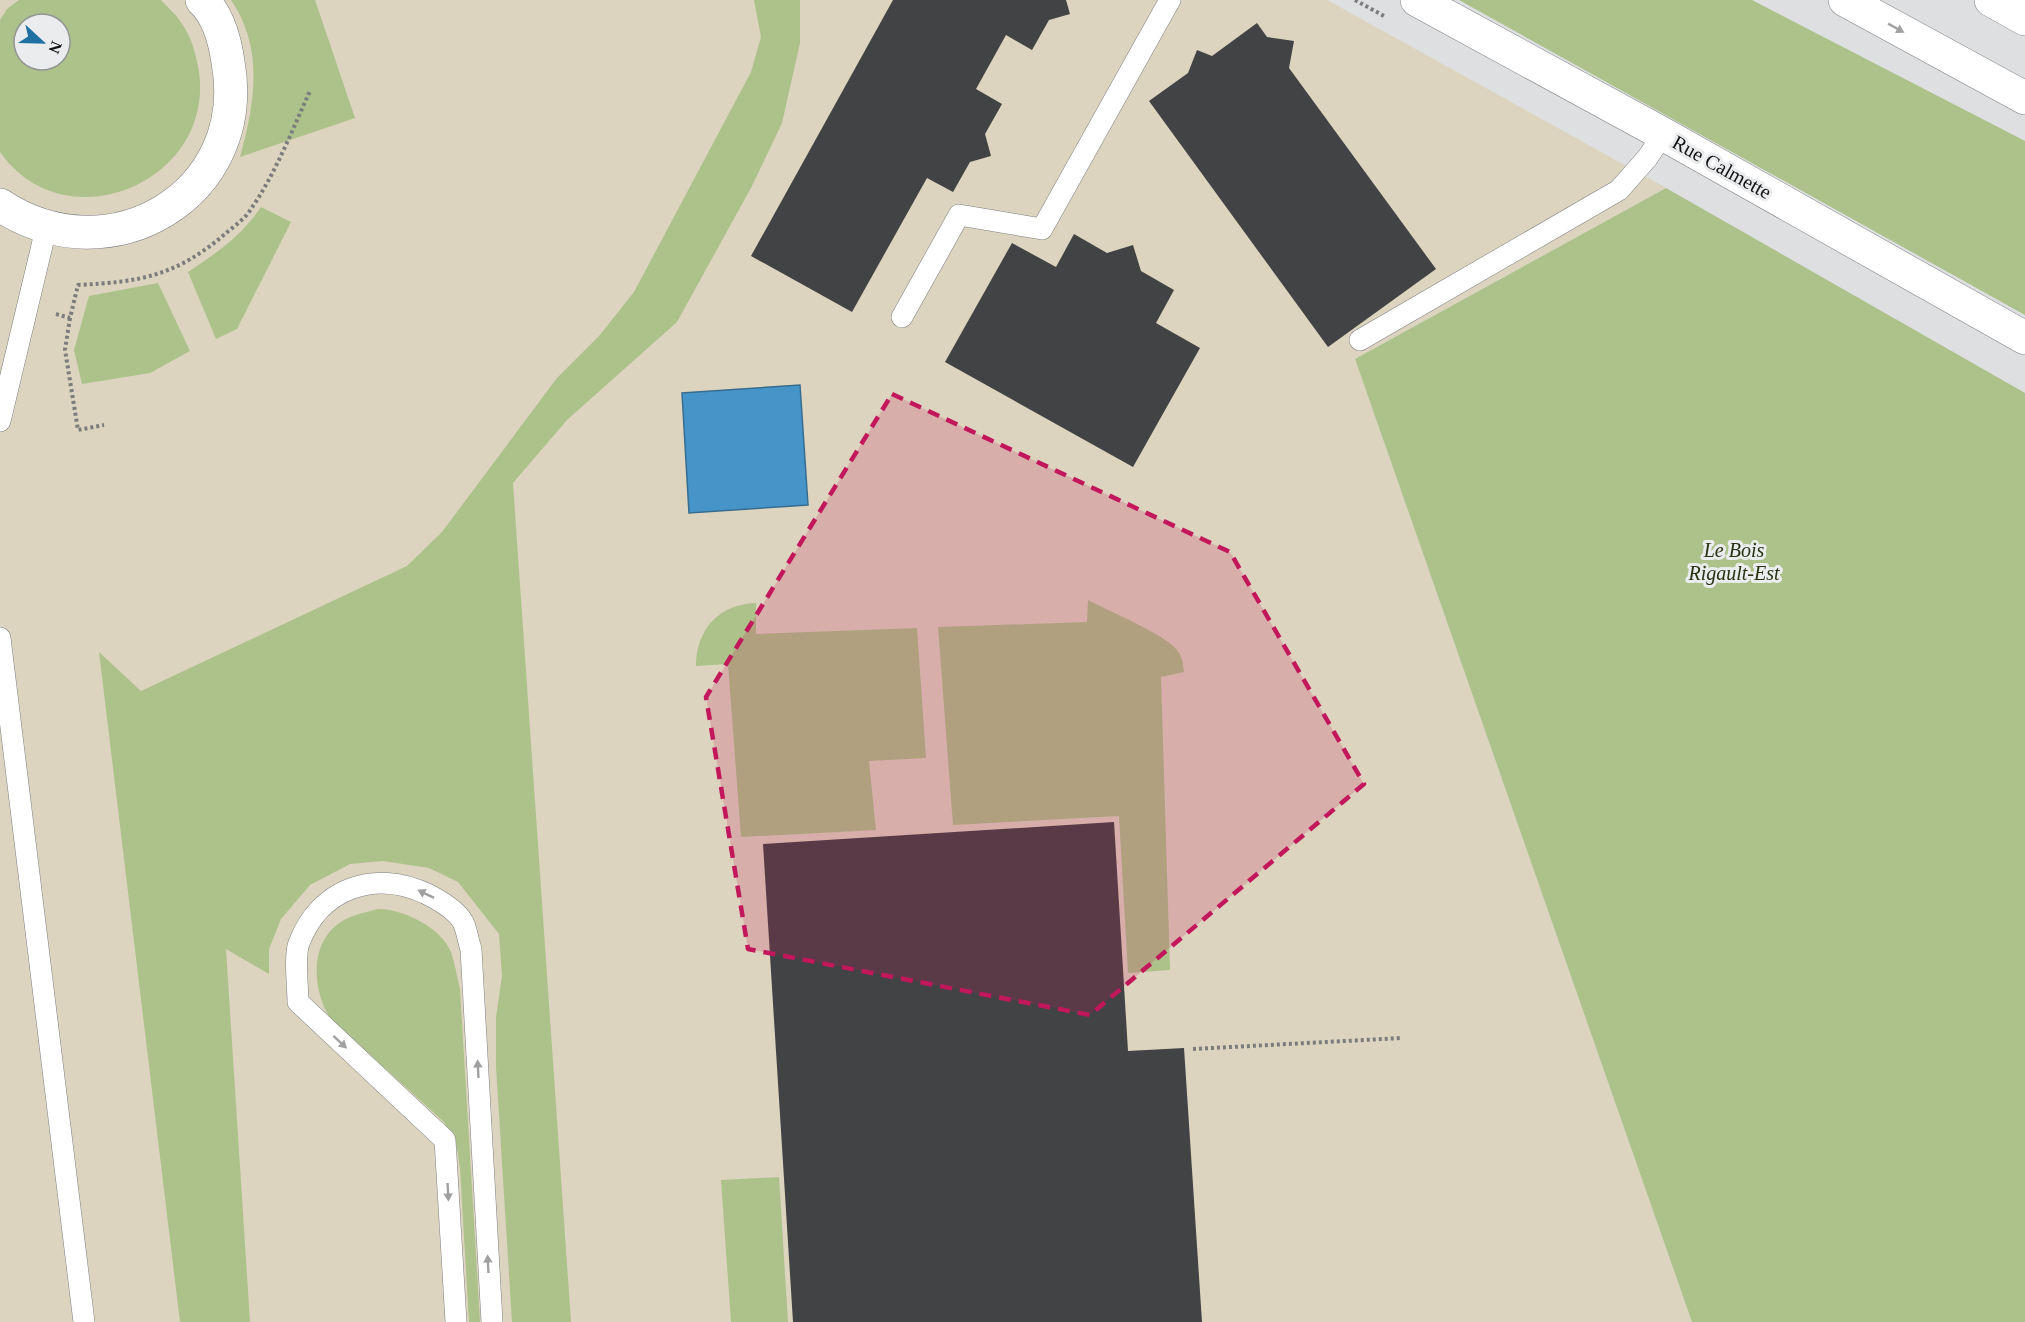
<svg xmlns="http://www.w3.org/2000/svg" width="2025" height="1322" font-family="Georgia,serif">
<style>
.industrial{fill:#dcd4bf;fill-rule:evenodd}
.green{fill:#acc28a;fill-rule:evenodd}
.water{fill:#4794c8;stroke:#376d91;stroke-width:1.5}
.building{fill:#414344}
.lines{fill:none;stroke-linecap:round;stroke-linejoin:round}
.lane-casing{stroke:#7d7f80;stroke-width:22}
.street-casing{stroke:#7d7f80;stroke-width:34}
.highway-casing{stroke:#7d7f80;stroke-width:34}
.path{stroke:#7b7d7d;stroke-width:4;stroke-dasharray:3 3;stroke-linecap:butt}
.lane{stroke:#fff;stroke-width:21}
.street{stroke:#fff;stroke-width:33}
.highway{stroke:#fff;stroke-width:33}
.oneway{fill:#a0a0a0}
.marked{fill:#c2185b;fill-opacity:0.2;stroke:#c2185b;stroke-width:4.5;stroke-dasharray:12 8;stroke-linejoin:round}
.labels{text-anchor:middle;stroke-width:6;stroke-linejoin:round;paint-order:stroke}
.street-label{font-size:20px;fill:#111212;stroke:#eaeced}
.park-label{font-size:20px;font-style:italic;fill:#263211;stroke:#eaeced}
</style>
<rect width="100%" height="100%" fill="#dddfe0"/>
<path class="industrial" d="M0 0H1327L1666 188 1355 359 1692 1322H0ZM24 24H60V60H24Z"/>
<g class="green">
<path d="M19 0H161C168 8 177 15 182 24 191 36 195 52 198 66 220 179 67 247 0 152V20L7 9ZM24 24H60V60H24Z"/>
<path d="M231 0H315L355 118 240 157C255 103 264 48 231 0Z"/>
<polygon points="754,0 800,0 800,43 782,123 752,186 677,322 567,420 513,483 571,1322 512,1322 496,1067 496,1017 502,976 499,934 458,882 429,868 383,861 350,864 310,885 281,919 269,949 269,974 226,949 250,1322 180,1322 99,652 141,691 407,566 442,532 557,378 599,336 634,292 751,72 761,37"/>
<polygon points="1459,0 1752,0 2025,141 2025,315"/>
<polygon points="1666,188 2025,393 2025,1322 1692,1322 1355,359"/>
<path d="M261 207 291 222 237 329 216 339 188 272C217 253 241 236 261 207Z"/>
<polygon points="158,283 190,351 150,373 82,384 74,350 89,296"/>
<path d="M1088 600C1105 609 1168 636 1177 650 1182 656 1183 664 1184 672L1161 677 1170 970 1128 973 1119 816 953 825 938 627 1087 622Z"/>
<path d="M756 603V634L917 628 926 758 869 761 876 830 741 837 728 664 696 666C696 629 720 604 756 603Z"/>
<path d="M378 909C403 909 441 927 451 952 455 964 457 977 460 989L480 1322H469L460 1168 456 1142 444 1122 330 1018C311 987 309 938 346 919 356 914 367 912 378 909Z"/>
<polygon points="779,1177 788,1322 731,1322 721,1180"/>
</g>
<polygon class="water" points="800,385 808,505 689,513 682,393"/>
<g class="building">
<polygon points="893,0 1066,0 1070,14 1049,20 1032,50 1006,35 976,89 1002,104 985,134 991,156 970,162 953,192 927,178 852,312 751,256"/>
<polygon points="1257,23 1267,37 1294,41 1289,68 1436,269 1328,347 1149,101 1188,73 1197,50 1212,56"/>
<polygon points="1074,234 1107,253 1133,245 1141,271 1174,290 1156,323 1200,348 1133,467 945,362 1012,243 1056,267"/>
<polygon points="1114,822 1128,1051 1184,1048 1202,1322 793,1322 763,844"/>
</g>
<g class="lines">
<defs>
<g id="lane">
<polyline points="902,317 959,215 1042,229 1170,0"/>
<polyline points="1360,340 1619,190 1648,157 1663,134"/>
<polyline points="0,421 46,229"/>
<polyline points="0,638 84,1322"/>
<path d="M456 1322 445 1140 298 1002C298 987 294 956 299 943 320 888 375 869 427 894 439 900 456 910 463 922 467 930 468 941 471 949L492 1322"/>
</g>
<g id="street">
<polyline points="1417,0 1663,134 2025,338"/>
<path d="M0 205C110 278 252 195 228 62 225 41 218 15 202 0"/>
</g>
<g id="highway">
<polyline points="1845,0 2025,98"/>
<polyline points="1991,0 2025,19"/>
</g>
</defs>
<use href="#lane" class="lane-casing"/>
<use href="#street" class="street-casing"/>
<use href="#highway" class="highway-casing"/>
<g class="path">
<polyline points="1355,0 1384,16"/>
<path d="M56 314 70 318 78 285C140 282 176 276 225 234 233 227 245 219 251 209 276 173 292 130 310 91"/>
<polyline points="70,318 65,350 78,430 104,425"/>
<polyline points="1193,1049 1402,1038"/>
</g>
<use href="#lane" class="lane"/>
<use href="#street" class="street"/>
<use href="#highway" class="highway"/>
</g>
<defs><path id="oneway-solid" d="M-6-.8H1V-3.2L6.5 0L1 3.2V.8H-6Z" transform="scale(1.5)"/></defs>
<g class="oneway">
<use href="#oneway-solid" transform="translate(1896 28) rotate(29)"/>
<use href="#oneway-solid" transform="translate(426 894) rotate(-154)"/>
<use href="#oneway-solid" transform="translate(340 1042) rotate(43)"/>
<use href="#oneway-solid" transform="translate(478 1069) rotate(-93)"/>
<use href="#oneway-solid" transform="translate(448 1192) rotate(87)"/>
<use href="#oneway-solid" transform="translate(488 1264) rotate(-93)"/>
</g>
<path class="marked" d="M892 394 1230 552 1364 784 1090 1015 748 949 706 697Z"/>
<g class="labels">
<g class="street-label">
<text transform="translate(1722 167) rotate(29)" y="7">Rue Calmette</text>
</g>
<g class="park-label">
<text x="1734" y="557">Le Bois<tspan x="1734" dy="23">Rigault-Est</tspan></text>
</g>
</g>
<g transform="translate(42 42) rotate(112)"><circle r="28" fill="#eaeced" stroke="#939595" stroke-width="1.5"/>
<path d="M0-4.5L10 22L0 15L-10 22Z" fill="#1e71a2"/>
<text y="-9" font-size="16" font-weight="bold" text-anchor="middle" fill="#111212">N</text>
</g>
</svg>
